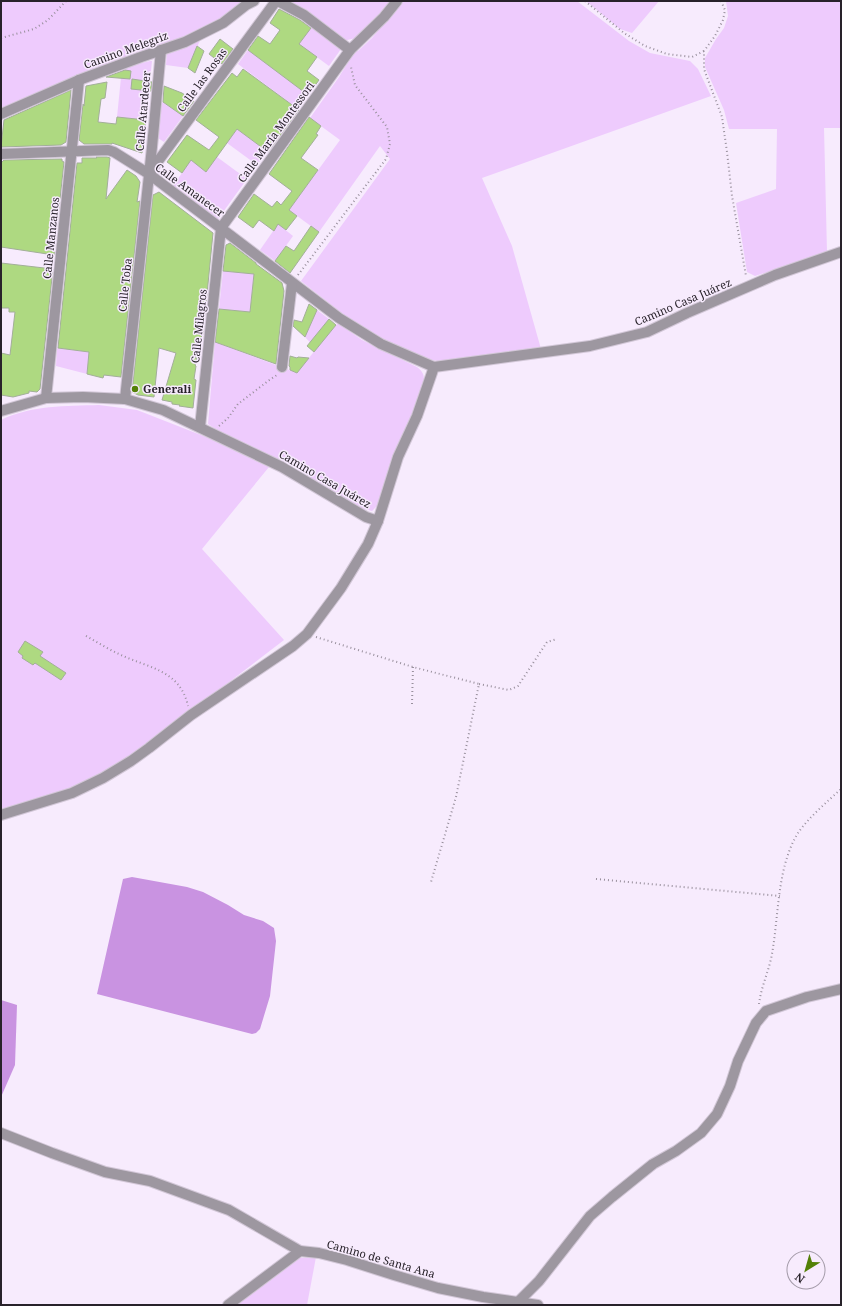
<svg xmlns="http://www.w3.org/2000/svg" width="842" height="1306" font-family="'Noto Serif',serif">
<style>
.green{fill:#eecbfd}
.forest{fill:#c993e1}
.building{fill:#aed981;stroke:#a3af99}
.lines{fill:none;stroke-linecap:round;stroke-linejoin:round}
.minor-casing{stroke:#d2c7d7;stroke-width:12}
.path{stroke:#99909d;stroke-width:2;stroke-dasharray:1 3;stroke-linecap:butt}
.minor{stroke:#9d97a0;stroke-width:10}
.poi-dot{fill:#538007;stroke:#f7ebfd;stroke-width:1.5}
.labels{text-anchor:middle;stroke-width:3;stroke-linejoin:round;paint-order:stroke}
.street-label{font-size:11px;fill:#28222a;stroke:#f7ebfd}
.poi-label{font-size:11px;font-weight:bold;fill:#28222a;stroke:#f7ebfd;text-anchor:start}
</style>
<rect width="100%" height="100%" fill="#f7ebfd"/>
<g class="green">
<polygon points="1,1 247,1 214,24 183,37 114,64 104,65 1,109"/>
<polygon points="287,1 392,1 360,37 343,41"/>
<polygon points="402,1 577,1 629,41 650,53 690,61 698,69 711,96 482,178 512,246 541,349 438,361 417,357 363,330 301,281 390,159 380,146 319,232 289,210 340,140 310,118 339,77 355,51 358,51 372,38"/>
<polygon points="586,1 659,1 632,33 620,29"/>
<polygon points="726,1 841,1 841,128 824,128 827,252 755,276 747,272 736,203 776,189 777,129 729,129 724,110 705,67 705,58 716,39 724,28 728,16"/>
<polygon points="311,27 341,49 329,66 299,44"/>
<polygon points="201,38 188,68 166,65 167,52"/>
<polygon points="248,50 308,95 298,109 238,64"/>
<polygon points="150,61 152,61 146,120 117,117 122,68"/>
<polygon points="162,102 183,116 164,142 158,138"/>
<polygon points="237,129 267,151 257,165 227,143"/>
<polygon points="217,157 247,179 218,219 173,186 191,160 206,172"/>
<polygon points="278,224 293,236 275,261 260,250"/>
<polygon points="223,271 254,274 250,312 219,309"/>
<path d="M317 310 329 319 319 331 326 337 338 323 362 340 417 367C426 374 424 378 423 388L377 506 372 511 361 508 223 434 208 424 215 342 297 373 316 349 305 337Z"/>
<polygon points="57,348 89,352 87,374 56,366"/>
<path d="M99 405 137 410 206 437 269 467 202 549 284 640 152 741 117 766 82 784 43 799 1 813V420C32 405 66 406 99 405Z"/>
<polygon points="316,1257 307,1305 234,1305 299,1258"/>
</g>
<g class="forest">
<polygon points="132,877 187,887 203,892 228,905 244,915 263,921 274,928 276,941 270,996 260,1029 256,1033 252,1034 97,994 123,879"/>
<polygon points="1,1000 17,1005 15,1065 1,1097"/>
</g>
<g class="building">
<polygon points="279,9 300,20 311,28 299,44 317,57 307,71 319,80 308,95 248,50 258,36 270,44 280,30 270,23"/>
<polygon points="220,39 233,49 222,64 209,54"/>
<polygon points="197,46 204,51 195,73 188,68"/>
<polygon points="243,69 299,110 268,152 237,129 206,172 191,160 182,173 167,162 187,135 209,150 219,137 196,120 232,73 237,77"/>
<polygon points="125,70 131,71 130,79 106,77"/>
<polygon points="132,79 152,82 151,91 131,89"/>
<polygon points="107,82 105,98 101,99 98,122 116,124 117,117 146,120 142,153 112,143 112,144 84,144 79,140 83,104 84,106 86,86"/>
<polygon points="164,86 182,93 194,101 183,116 163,102"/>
<polygon points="71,90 66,142 61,145 1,147 4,120"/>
<polygon points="309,117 321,126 316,134 318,135 301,158 318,170 289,210 297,216 286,230 278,224 274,231 259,220 253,228 238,217 254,194 272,207 277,201 281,205 292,191 269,174"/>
<polygon points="96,157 107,157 110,158 106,199 127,170 136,176 140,182 137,202 140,201 121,377 104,375 103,378 87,374 89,352 58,348 77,163 82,163 82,158 97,158"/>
<polygon points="62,159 62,161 64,162 54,255 1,247 1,163 4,160"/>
<polygon points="159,192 213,233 203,335 200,338 196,351 197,351 195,358 197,358 195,365 196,366 194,379 196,380 193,408 179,406 180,405 172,404 172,402 162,400 176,353 159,348 154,397 138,395 132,392 153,195"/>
<polygon points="311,226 319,232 290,273 275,261 286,246 294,251"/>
<polygon points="230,243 256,263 256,264 282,283 284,291 276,364 215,342 219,309 250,312 254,274 223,271 226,245"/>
<polygon points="1,263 53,269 40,389 37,392 29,391 29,393 13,397 1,395 1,353 10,355 15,312 9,312 9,308 1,308"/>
<polygon points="309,304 317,310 305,337 293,326 294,320 302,322"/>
<polygon points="329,319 336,325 314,352 307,346"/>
<polygon points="290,356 297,358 298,357 309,358 297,373 290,370 290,367 289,366"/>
<polygon points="25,641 43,652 40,656 66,673 61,680 35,663 33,665 22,658 23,656 18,652"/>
</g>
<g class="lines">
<defs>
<g id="minor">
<polyline points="278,1 304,15 350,50"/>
<polyline points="1,114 79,80 141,57 185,42 223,23 246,5 254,1"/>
<polyline points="1,154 108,150 114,152 149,174 230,235 339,318 381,344 434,367"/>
<polyline points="150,172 276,1"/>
<polyline points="282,367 292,283"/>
<polyline points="46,398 79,80"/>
<polyline points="125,399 152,147 161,50"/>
<polyline points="1,411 46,398 83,397 125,399 163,410 282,467 366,517 378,521 398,457 417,416 434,367 590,346 647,332 687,313 775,275 841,252"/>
<polyline points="200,427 221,228 350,50 384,17 397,1"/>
<polyline points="1,815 72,793 103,778 131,761 149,748 191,715 293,646 307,634 341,588 368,544 378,521"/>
<polyline points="1,1133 52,1153 105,1172 150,1181 229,1210 300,1251 319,1253 347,1260 394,1275 438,1288 483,1297 538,1305"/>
<polyline points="519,1301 539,1281 590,1216 612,1197 653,1164 676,1151 701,1133 717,1114 730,1086 738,1061 756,1023 766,1011 807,997 841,989"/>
<polyline points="228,1305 300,1251"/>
</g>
</defs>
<use href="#minor" class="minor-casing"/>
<g class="path">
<polyline points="585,1 624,33 645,46 667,54 692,57 704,51"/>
<polyline points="721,1 725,10 723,20 715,36 704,51 704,69 722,117 727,152 732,196 746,276"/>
<polyline points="1,38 34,29 48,20 66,1"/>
<polyline points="298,275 386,159 390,144 387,127 355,85 351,67"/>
<polyline points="219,426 228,418 238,404 268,381 277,375"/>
<path d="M86 636C97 642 108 649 119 654 147 668 180 669 188 706"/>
<polyline points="316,637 413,667 479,684 456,797 431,882"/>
<polyline points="479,684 509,690 518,686 547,642 557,639"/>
<polyline points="412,704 413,667"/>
<polyline points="596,879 780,896"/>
<path d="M759 1004C761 987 769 971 772 954 779 914 777 867 798 833 808 818 828 801 841 789"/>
</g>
<use href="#minor" class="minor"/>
</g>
<circle class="poi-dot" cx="135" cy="389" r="4"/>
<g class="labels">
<g class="street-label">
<text transform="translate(126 50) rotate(-20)" y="4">Camino Melegriz</text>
<text transform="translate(202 80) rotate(-54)" y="4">Calle las Rosas</text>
<text transform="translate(143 111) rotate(-85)" y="4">Calle Atardecer</text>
<text transform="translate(276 132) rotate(-54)" y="4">Calle María Montessori</text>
<text transform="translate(190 190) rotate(36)" y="4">Calle Amanecer</text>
<text transform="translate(51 238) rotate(-84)" y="4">Calle Manzanos</text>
<text transform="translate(125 285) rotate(-84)" y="4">Calle Toba</text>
<text transform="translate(683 302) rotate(-23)" y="4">Camino Casa Juárez</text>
<text transform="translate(199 326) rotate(-84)" y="4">Calle Milagros</text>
<text transform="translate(325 479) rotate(30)" y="4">Camino Casa Juárez</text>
<text transform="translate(381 1259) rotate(16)" y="4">Camino de Santa Ana</text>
</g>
<g class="poi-label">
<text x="143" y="393">Generali</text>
</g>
</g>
<rect width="842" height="1306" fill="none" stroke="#28222a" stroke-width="4"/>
<g transform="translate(806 1270) rotate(217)"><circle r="19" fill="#f7ebfd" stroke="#a49ba9"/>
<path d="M0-3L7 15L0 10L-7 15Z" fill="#538007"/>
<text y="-6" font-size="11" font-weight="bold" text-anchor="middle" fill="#28222a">N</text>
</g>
</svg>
